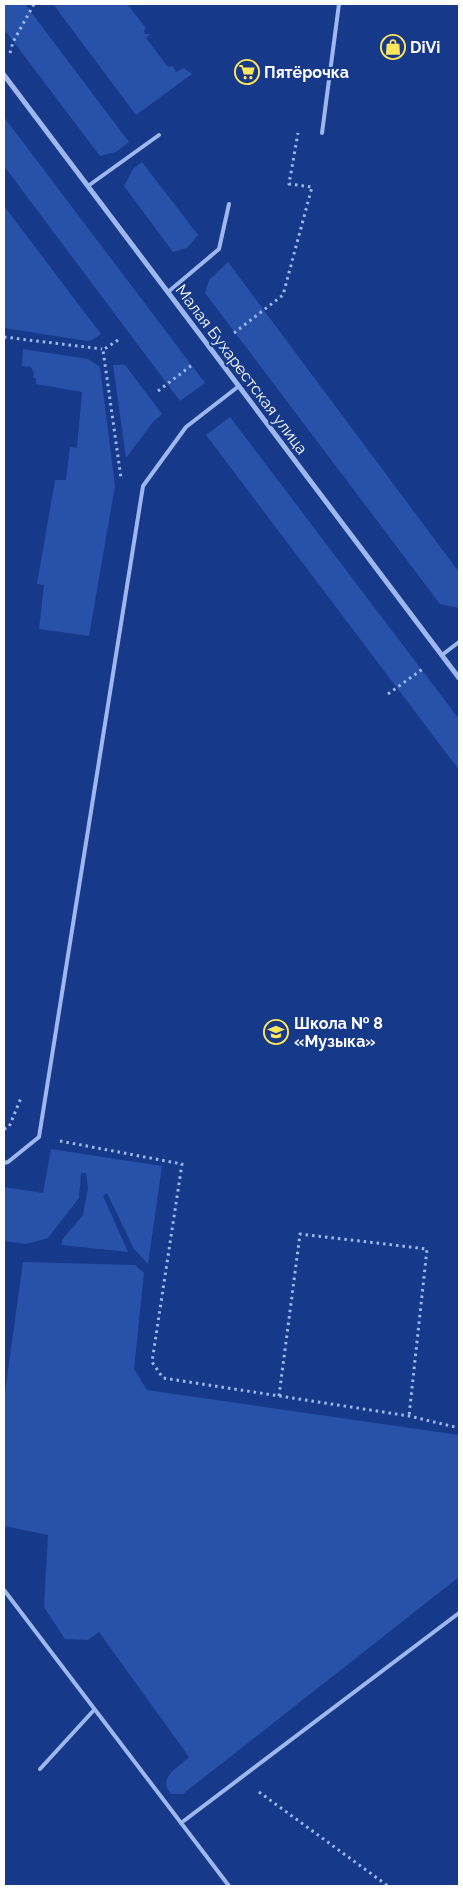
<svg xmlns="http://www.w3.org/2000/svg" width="463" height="1890" font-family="Raleway,sans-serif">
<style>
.green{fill:#2851a9}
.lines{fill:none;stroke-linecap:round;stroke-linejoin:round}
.path{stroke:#9eb8ef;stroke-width:3;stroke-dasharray:2.5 4;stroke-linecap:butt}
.service{stroke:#9eb8ef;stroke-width:4}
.minor{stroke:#9eb8ef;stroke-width:5}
.labels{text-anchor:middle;stroke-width:4.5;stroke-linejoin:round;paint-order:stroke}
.poi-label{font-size:16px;font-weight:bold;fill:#fff;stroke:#16398a;text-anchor:start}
.street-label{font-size:16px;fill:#fff;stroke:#16398a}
</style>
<rect width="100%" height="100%" fill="#16398a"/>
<g class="green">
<polygon points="4,4 25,4 129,142 116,152 100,156 4,29"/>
<polygon points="53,4 127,4 146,28 144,31 145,34 151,34 146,38 168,67 173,66 176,72 184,68 192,74 136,115"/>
<polygon points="4,117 205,383 180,401 4,166"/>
<polygon points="142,162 198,235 187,248 173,252 124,186 133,169"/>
<polygon points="4,206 101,334 92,340 87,341 4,328"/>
<polygon points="228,262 459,572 459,608 440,604 205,293 209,280"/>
<polygon points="23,349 88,359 100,367 115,486 89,636 39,629 44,585 37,584 55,480 66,480 70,447 77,448 82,392 36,384 36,378 33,378 34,373 31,367 22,366"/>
<polygon points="113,365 125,365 162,414 153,422 126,458"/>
<polygon points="230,417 459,719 459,770 206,435"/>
<polygon points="51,1149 162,1166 148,1264 134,1249 107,1193 103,1196 128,1252 62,1245 62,1240 83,1215 88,1188 86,1173 81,1173 79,1198 48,1238 26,1244 4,1241 4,1187 43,1193"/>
<path d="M23 1262 135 1265 144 1273 134 1369 147 1390 459 1435V1577L183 1794H171C157 1777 178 1768 189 1757L99 1632 88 1640 65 1639 44 1607 48 1535 4 1526V1399Z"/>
</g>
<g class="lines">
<g class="path">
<polyline points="10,53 13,42 34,4"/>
<polyline points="234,333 283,295 312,187 289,184 298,133"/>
<polyline points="4,337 102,349"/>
<polyline points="118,340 103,350 121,478"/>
<polyline points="158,391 192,365"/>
<polyline points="388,694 424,668"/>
<polyline points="4,1129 9,1127 21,1098"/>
<polyline points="60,1141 182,1164 152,1362 163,1378 409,1416 459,1428"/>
<polyline points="279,1396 300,1234 427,1249 409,1416"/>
<polyline points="259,1792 388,1886"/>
</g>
<g class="service">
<polyline points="322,133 339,4"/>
<polyline points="88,186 159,135"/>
<polyline points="168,292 219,249 229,204"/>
<polyline points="442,655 459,642"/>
<polyline points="4,1163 8,1162 39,1137 143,486 186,427 239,386"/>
<polyline points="4,1590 229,1886"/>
<polyline points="40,1769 94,1710"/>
<polyline points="181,1823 459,1613"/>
</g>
<polyline class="minor" points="4,75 459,678"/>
</g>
<defs>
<symbol id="shop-ring" viewBox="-11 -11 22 22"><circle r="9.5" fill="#16398a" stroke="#ffe65c" stroke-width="1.5"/><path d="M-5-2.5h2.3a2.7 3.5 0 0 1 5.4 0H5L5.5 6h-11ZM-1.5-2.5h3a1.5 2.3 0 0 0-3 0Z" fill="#ffe65c"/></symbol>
<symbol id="supermarket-ring" viewBox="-11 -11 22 22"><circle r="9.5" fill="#16398a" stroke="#ffe65c" stroke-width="1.5"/><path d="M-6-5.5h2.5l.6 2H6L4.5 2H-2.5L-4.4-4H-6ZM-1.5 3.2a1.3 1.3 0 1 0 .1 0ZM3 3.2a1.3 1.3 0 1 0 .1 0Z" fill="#ffe65c"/></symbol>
<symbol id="school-ring" viewBox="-11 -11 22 22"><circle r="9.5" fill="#16398a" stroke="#ffe65c" stroke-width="1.5"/><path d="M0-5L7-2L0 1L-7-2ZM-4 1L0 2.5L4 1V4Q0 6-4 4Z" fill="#ffe65c"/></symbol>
</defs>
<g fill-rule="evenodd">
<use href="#shop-ring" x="379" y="33" width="28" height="28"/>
<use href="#supermarket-ring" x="233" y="58" width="28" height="28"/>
<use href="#school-ring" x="262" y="1018" width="28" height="28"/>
</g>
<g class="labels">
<g class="poi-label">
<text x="410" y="53">DiVi</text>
<text x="264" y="78">Пятёрочка</text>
<text x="294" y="1029">Школа № 8<tspan x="294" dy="18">«Музыка»</tspan></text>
</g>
<g class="street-label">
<text transform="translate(242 369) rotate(53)" y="6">Малая Бухарестская улица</text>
</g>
</g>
<rect width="463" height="1890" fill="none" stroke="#ffffff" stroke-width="10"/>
</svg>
